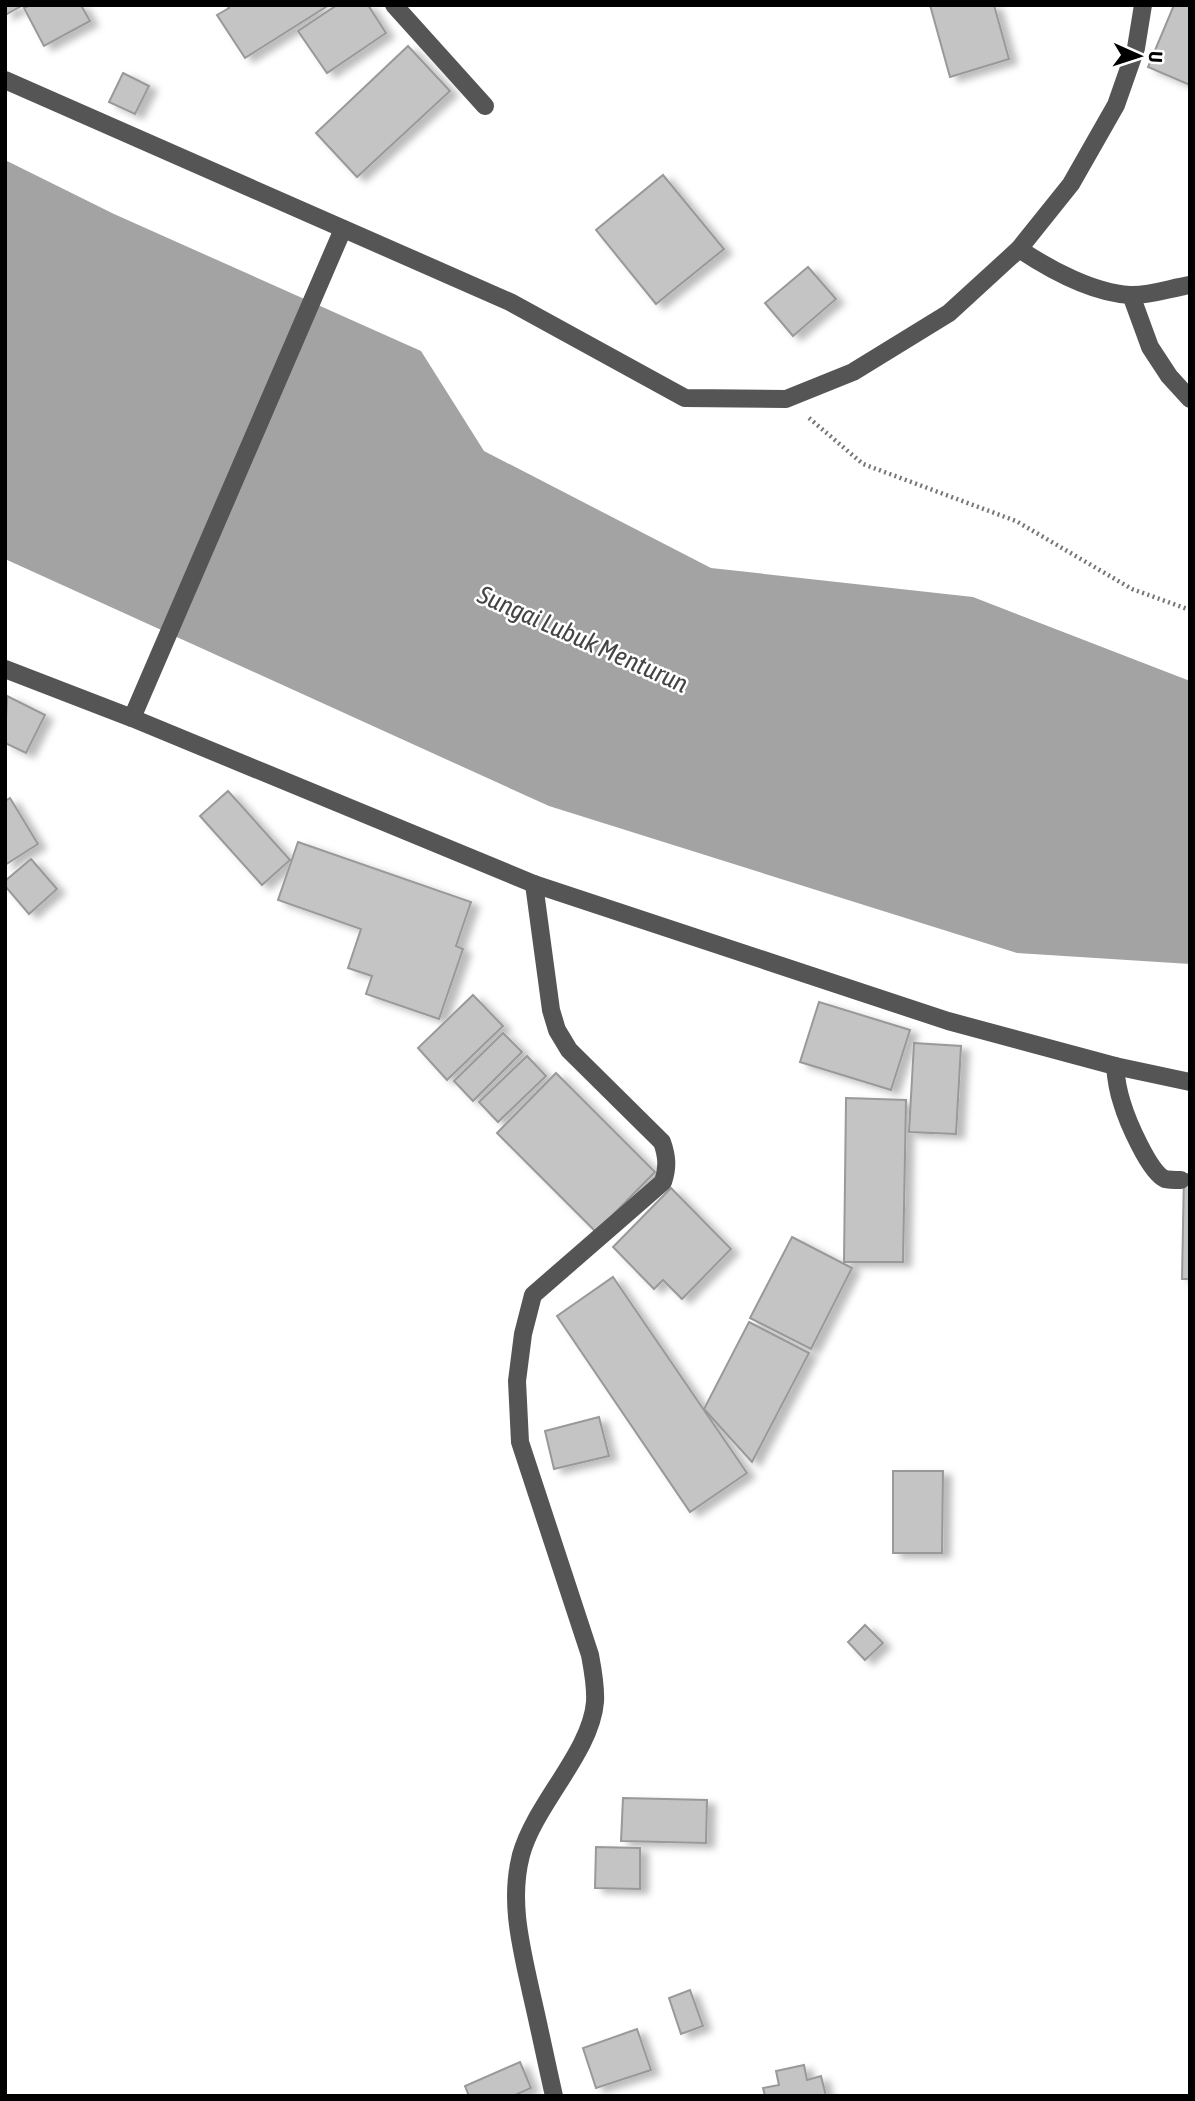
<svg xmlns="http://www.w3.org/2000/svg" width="1195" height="2101" font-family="'Asap Condensed',sans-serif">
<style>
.water{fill:#a3a3a3}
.building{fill:#c4c4c4;stroke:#999;stroke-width:2;filter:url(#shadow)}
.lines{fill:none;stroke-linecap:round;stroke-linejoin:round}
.path{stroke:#777;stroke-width:4.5;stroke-dasharray:2 3.5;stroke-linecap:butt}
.minor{stroke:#555;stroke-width:18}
.labels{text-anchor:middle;stroke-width:5;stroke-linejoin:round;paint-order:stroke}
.water-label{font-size:26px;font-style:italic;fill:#444;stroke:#fff}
</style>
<defs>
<filter id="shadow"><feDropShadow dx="8" dy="4.5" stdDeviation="3.5" flood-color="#0004"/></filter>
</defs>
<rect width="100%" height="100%" fill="#fff"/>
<polygon class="water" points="5,160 114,214 421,351 484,451 711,568 973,597 1190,681 1190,964 1017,953 549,806 5,559"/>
<g class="building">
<polygon points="5,5 23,5 5,15"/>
<polygon points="30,5 81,5 90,21 44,46 24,8"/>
<polygon points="227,5 329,5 245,58 217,15 229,8"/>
<polygon points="337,5 368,5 386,33 327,73 298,31"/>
<polygon points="930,5 994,5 1009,59 950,77"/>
<polygon points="1174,5 1190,5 1190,85 1148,67"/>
<polygon points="408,46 450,91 357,177 316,133"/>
<polygon points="123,73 149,86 135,114 109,102"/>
<polygon points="663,175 724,249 656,304 596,230"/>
<polygon points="808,267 836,299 793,336 765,303"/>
<polygon points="7,696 45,715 26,753 5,743"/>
<polygon points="228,791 290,860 262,885 200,816"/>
<polygon points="10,798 38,844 5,865 5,801"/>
<polygon points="298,842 471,902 456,946 463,949 439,1019 366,994 372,976 348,968 361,929 278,900"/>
<polygon points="31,859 57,889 29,914 5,886 5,881"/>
<polygon points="473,995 503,1026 447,1080 418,1048"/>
<polygon points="819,1002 910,1030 891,1090 800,1062"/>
<polygon points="503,1033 522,1052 473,1101 454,1081"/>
<polygon points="914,1043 961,1046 956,1134 909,1132"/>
<polygon points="527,1056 546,1076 498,1122 479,1102"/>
<polygon points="556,1073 655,1172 596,1232 497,1133"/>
<polygon points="846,1098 906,1100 903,1262 844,1262"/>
<polygon points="1184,1174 1190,1174 1190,1279 1182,1279"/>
<polygon points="671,1188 731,1249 682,1299 663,1280 654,1289 613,1247"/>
<polygon points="792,1237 852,1268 811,1349 750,1318"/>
<polygon points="613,1277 747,1473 690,1512 557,1316"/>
<polygon points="749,1322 809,1353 752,1462 704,1409"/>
<polygon points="599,1417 609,1456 554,1469 545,1431"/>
<polygon points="893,1471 943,1471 942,1553 893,1553"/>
<polygon points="865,1625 883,1643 865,1660 848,1642"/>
<polygon points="623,1798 707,1800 706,1843 621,1841"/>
<polygon points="596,1847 640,1848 640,1889 595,1888"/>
<polygon points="690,1990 703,2026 681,2034 669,1998"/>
<polygon points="637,2029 651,2070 596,2088 583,2048"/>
<polygon points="520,2062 531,2088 513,2096 469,2096 465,2086"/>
<polygon points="804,2065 807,2080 821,2076 826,2096 765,2096 763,2088 779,2085 776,2071"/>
</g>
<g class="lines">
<polyline class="path" points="809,418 863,464 1016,521 1132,589 1190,610"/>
<g class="minor">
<polyline points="394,5 485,106"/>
<polyline points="5,80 510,302 685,398 786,399 853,372 949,313 1019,249 1071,184 1116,105 1136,48 1143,5"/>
<path d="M1019 249C1049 269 1093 293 1130 295 1149 296 1171 288 1190 285"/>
<polyline points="1131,295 1150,347 1169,376 1190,399"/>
<polyline points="5,669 132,718 534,884 948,1021 1115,1066 1190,1082"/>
<polyline points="132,718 343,229"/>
<path d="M534 884 551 1010 557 1030 569 1050 662 1142C667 1156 668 1167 663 1182L533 1295 523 1334 517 1381 520 1442 590 1655C593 1671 596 1686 595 1702 591 1752 535 1804 521 1855 509 1901 521 1946 531 1992 539 2026 546 2061 554 2096"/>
<path d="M1115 1066C1116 1079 1118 1091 1122 1103 1127 1120 1149 1172 1165 1179 1169 1180 1176 1180 1181 1180"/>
</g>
</g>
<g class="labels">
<g class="water-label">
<text transform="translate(583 639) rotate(24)" y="9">Sungai Lubuk Menturun</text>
</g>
</g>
<rect width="1195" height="2101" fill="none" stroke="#000000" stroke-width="14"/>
<g transform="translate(1139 56) rotate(93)" stroke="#ffffff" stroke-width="5" paint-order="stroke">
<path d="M0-5L12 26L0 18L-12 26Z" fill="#000000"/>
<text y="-10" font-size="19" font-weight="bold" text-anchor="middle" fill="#000000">U</text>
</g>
</svg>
